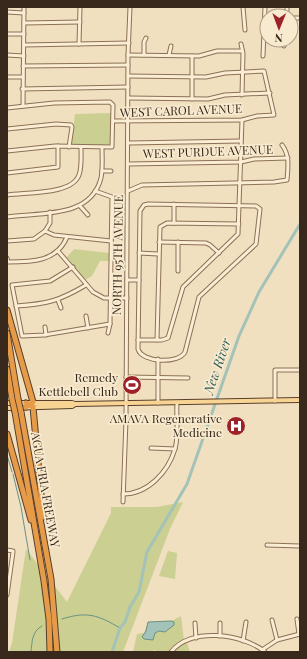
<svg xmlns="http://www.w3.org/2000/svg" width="307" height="659" font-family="'Playfair Display',serif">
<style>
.green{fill:#cbcf92}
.water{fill:#a3c2b8;stroke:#699185}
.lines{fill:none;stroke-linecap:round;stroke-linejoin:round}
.stream{stroke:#699185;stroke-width:1}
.river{stroke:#a3c2b8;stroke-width:3}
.minor-casing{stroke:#8b7056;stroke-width:5}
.major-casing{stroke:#583e2b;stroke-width:6}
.highway-casing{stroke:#583e2b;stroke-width:7}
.minor{stroke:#fbedd3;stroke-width:3}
.major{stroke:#f7d494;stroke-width:4}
.highway{stroke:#e69b49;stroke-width:5}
.highway-bridge-casing{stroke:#583e2b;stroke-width:7;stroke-linecap:butt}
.highway-bridge{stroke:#e69b49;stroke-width:5}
.labels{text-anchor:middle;stroke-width:3.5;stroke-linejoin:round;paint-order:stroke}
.street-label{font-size:12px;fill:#39291c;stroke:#f8eacf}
.poi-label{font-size:12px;fill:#39291c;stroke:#f8eacf;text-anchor:end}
.water-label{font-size:13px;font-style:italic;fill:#2a5a55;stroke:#f8eacf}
</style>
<rect width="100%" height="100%" fill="#f1e0bf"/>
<g class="green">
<polygon points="111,113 111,145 71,145 75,114"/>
<polygon points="74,249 109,253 110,261 100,261 92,276 85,280 67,257"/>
<polygon points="183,502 170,529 123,652 9,652 12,643 26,549 67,602 111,513 111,507 157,507"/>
<polygon points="168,551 177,553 175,579 159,576"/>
<polygon points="181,616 184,641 186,640 190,652 160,652 154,650 152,652 133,652 137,634 144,633 148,622 169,622"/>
</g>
<polygon class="water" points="171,621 174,622 174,625 165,632 159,631 155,633 153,640 144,639 142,637 146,631 148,622"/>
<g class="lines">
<g class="stream">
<polyline points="7,455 12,472"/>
<polyline points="13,474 21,507 30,560"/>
<path d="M62 619C87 611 98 615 120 628"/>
<path d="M31 652C32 642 32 631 42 626"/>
</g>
<polyline class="river" points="112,652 120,628 125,622 130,607 139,592 147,552 187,484 239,336 259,292 300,224"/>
<defs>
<g id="minor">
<polyline points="243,7 245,30"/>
<polyline points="7,12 24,13"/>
<polyline points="287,16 287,7"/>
<polyline points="291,18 300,18"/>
<polyline points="24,23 80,22"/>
<polyline points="7,34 24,34"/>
<polyline points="79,44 80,7"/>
<polyline points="241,44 243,53 242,95"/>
<polyline points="24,45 129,43"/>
<polyline points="284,46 286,40"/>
<polyline points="7,55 24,56"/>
<polyline points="128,55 199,56 217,51 242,51"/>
<polyline points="144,55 144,42 146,38"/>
<polyline points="169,55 171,46"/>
<polyline points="263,56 265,7"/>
<polyline points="23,66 128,65"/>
<polyline points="7,77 23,77"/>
<polyline points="22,89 128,87"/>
<polyline points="129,98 208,99 225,95 270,93"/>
<polyline points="192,99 192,56"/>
<polyline points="23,106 24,7"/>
<polyline points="7,108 54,103 110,102 113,105 112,147 55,146 7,151"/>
<polyline points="113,121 242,120 257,116 274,115 264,71 225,73 206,77 128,76"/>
<polyline points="7,129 56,124 71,125 72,127 69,147"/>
<polyline points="129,143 241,141"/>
<polyline points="129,164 241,162 254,159 288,158"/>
<polyline points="102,171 111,171"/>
<polyline points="7,173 58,167 58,146"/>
<polyline points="95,191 112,197 110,324 108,333"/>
<path d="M128 191 142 185 274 182 287 180C288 168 290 155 282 145"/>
<path d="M7 195C26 192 72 195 79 175 82 167 81 156 81 147"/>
<path d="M148 204 256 206 260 209 256 244 199 297 185 352C179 364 142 363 138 349L140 211 144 205Z"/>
<polyline points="80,206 88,215"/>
<path d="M7 217C39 212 91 219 101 178 103 168 102 157 102 147"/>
<polyline points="174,223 174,204"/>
<polyline points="45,231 50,223 50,212"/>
<polyline points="7,241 34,239 45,231 54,235 111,241"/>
<polyline points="159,242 206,243 210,245 219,253"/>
<polyline points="58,251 93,292 104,298 127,298"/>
<polyline points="139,253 158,254"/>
<path d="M7 258 8 262C31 262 57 262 67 237"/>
<polyline points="73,267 50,281 12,285 22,336 44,335 110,324"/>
<polyline points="178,271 178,242"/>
<polyline points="127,280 139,280"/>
<polyline points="58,300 61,308"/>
<path d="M16 306C47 304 59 301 86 285"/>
<polyline points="86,316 88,328"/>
<polyline points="45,327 46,335"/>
<polyline points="138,340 162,340 168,338 183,287 238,234 242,120"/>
<polyline points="157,340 160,227 167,223 239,224"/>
<polyline points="126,377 188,378"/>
<polyline points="275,401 275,370 300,370"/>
<polyline points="158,403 158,359"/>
<polyline points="151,448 175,449"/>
<path d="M123 494C148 494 168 472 175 449 179 435 176 417 177 403"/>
<polyline points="123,502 126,420 128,55 130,7"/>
<polyline points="267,545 300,546"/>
<polyline points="7,550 13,551 13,552 7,595"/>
<polyline points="297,619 299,634"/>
<polyline points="272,620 277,640"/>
<polyline points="195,623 196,638"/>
<polyline points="220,636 220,623"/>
<polyline points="243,641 246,622"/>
<polyline points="262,650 277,640 300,634"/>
<path d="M171 652C190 627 242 633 265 652"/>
</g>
<g id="major">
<polyline points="7,403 72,403 75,404"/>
<polyline points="7,408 72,406 75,404 300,400"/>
</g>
<g id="highway">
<polyline points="7,310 33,402 26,407"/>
<polyline points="7,333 18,399"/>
<polyline points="7,369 12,399"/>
<polyline points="26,403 33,407 43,517"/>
<polyline points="15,412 44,581 49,619 50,652"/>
<polyline points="21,412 51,579 57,652"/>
<polyline points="7,434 31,520"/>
</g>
</defs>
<use href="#minor" class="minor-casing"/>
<use href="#major" class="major-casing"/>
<use href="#highway" class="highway-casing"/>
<use href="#minor" class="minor"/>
<use href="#major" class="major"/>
<use href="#highway" class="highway"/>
<defs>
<g id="highway-bridge">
<polyline points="12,399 15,412"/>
<polyline points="18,399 21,412"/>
</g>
</defs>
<use href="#highway-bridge" class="highway-bridge-casing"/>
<use href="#highway-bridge" class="highway-bridge"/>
</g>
<defs>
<symbol id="stadium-disc" viewBox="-11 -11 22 22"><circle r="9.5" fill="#9d2228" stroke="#f8eacf"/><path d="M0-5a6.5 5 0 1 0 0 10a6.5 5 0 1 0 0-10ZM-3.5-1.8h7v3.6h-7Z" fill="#fff"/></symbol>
<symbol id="hospital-disc" viewBox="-11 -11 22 22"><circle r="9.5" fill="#9d2228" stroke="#f8eacf"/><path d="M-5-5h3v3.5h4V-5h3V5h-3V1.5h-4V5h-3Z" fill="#fff"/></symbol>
</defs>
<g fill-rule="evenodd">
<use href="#stadium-disc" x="121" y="374" width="22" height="22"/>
<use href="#hospital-disc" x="225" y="415" width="22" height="22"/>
</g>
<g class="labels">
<g class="street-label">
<text transform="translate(181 111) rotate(-2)" y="4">WEST CAROL AVENUE</text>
<text transform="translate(208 152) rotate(-2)" y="4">WEST PURDUE AVENUE</text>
<text transform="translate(118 255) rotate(-89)" y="4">NORTH 95TH AVENUE</text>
<text transform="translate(45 490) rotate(80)" y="4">AGUA FRIA FREEWAY</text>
</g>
<g class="poi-label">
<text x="118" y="382">Remedy<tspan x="118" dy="14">Kettlebell Club</tspan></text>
<text x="222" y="423">AMAVA Regenerative<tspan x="222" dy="14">Medicine</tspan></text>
</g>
<g class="water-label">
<text transform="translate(217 366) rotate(-71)" y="5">New River</text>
</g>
</g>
<rect width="307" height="659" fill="none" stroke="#39291c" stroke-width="16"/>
<g transform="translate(279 28) rotate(181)"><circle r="19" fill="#f8eacf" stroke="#ac9d87"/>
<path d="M0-3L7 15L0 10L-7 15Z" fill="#9d2228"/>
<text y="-6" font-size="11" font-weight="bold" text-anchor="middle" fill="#39291c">N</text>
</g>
</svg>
